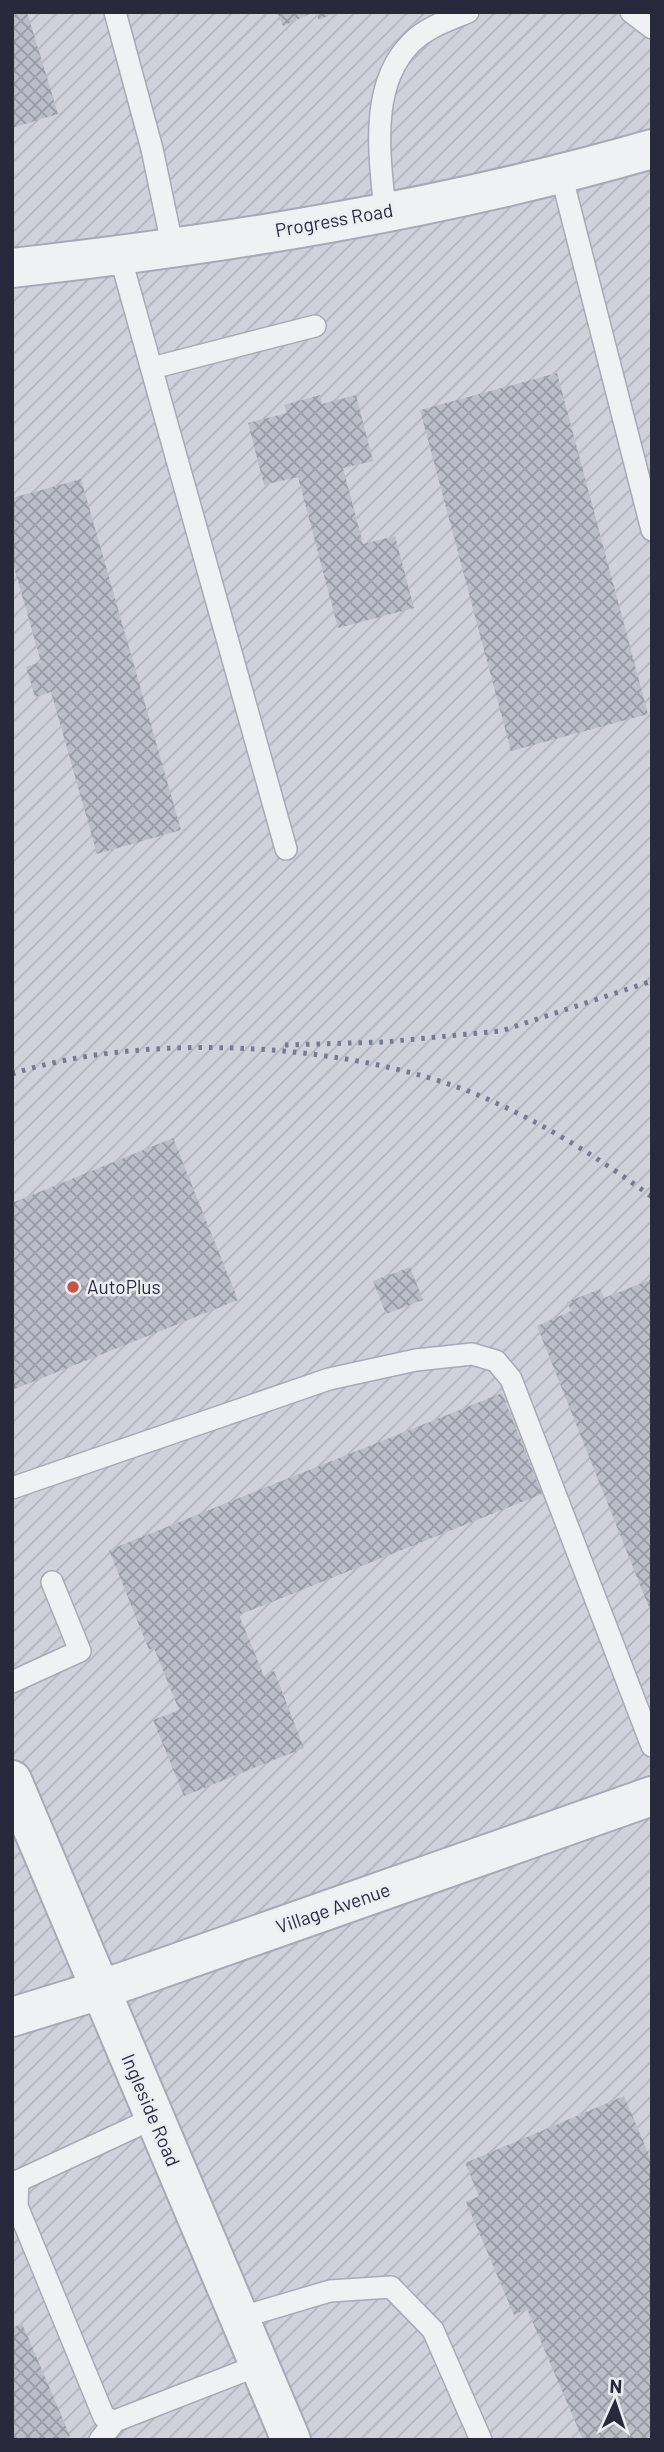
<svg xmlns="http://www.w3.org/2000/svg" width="664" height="2452" font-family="Barlow,sans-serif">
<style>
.industrial{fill:url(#industrial-furrows)}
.building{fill:url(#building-cross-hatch)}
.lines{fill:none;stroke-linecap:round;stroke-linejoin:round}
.service-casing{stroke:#a7a9b4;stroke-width:24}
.minor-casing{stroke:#a7a9b4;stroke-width:42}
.tertiary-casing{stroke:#a7a9b4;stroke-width:42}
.service{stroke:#f0f1f5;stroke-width:21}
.minor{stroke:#f0f1f5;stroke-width:38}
.tertiary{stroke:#f0f1f5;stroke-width:38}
.rail{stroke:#787b8f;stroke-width:5;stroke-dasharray:3.5 7;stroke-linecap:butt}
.poi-dot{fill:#c65549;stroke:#edeef4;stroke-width:2.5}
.labels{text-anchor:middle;stroke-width:5;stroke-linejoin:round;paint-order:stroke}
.street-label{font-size:19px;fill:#282a3c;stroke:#edeef4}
.poi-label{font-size:19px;fill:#282a3c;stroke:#edeef4;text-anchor:start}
</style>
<defs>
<pattern id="industrial-furrows" width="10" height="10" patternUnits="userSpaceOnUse" patternTransform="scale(1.75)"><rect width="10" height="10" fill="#d0d1db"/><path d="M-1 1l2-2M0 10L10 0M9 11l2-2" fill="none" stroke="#b3b4bd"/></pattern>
<pattern id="building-cross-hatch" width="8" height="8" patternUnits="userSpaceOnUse" patternTransform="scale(1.75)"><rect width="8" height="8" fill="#bbbdc9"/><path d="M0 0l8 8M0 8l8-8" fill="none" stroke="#989aa4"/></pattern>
</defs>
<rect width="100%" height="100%" fill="#dedfe7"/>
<rect class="industrial" x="12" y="12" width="640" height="2428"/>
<g class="building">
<polygon points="12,12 27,12 58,114 12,128"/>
<polygon points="277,12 314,12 283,26"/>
<polygon points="315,12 336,12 319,20"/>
<polygon points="557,373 648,714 511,751 420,410"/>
<polygon points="320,395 322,404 356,395 373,461 343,468 363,544 395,536 414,608 338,628 298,477 264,485 248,423 287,413 284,405"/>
<polygon points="81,479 181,830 97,854 51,692 35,697 26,667 41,662 12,560 12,498"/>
<polygon points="173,1138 238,1300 12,1390 12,1203"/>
<polygon points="410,1267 423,1300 386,1314 373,1281"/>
<polygon points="652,1279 652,1615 537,1326 571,1311 567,1302 600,1289 604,1298"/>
<polygon points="502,1393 542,1494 239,1615 264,1676 274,1671 304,1748 184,1796 153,1720 179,1710 154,1648 149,1650 109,1550"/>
<polygon points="624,2096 652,2162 652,2440 583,2440 527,2309 514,2315 466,2202 479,2196 465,2163"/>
<polygon points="12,2320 15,2327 22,2323 70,2436 62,2440 12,2440"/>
</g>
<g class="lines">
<defs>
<g id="service">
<polyline points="115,12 152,149 173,249"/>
<polyline points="631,12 652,28"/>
<polyline points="561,174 652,530"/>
<path d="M385 212C380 157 368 85 412 42 427 27 449 20 468 12"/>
<polyline points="120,256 286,849"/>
<polyline points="152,368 315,326"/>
<polyline points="12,1488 329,1379 416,1360 472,1354 496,1361 511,1379 652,1746"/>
<polyline points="12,1682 80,1651 52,1582"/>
<polyline points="154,2118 18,2181 17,2206 104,2417 115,2421 259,2365"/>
<polyline points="239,2318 330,2291 391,2287 433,2330 481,2440"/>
<polyline points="100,2440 115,2421"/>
</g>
<g id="minor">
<path d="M12 268C227 244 444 209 652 149"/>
<polyline points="12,2017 100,1990"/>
</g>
<g id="tertiary">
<polyline points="12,1780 291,2440"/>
<polyline points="100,1990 652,1796"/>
</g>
</defs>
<use href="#service" class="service-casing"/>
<use href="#minor" class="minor-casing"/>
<use href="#tertiary" class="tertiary-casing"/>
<use href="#service" class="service"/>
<use href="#minor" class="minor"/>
<use href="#tertiary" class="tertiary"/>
<g class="rail">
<polyline points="285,1045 384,1042 501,1031 652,981"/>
<path d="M12 1074C144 1031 350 1042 478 1095 540 1121 598 1157 652 1197"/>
</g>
</g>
<circle class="poi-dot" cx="73" cy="1287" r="7"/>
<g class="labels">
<g class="street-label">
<text transform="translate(334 220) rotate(-10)" y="7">Progress Road</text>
<text transform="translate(333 1908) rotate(-19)" y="7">Village Avenue</text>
<text transform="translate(151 2110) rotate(67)" y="7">Ingleside Road</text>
</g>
<g class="poi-label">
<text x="87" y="1294">AutoPlus</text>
</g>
</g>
<rect width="664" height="2452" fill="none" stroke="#282a3c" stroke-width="28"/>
<g transform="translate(615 2403) rotate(3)" stroke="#edeef4" stroke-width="5" paint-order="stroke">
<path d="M0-5L12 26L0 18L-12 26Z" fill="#282a3c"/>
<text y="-10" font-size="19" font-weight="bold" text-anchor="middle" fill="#282a3c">N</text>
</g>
</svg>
